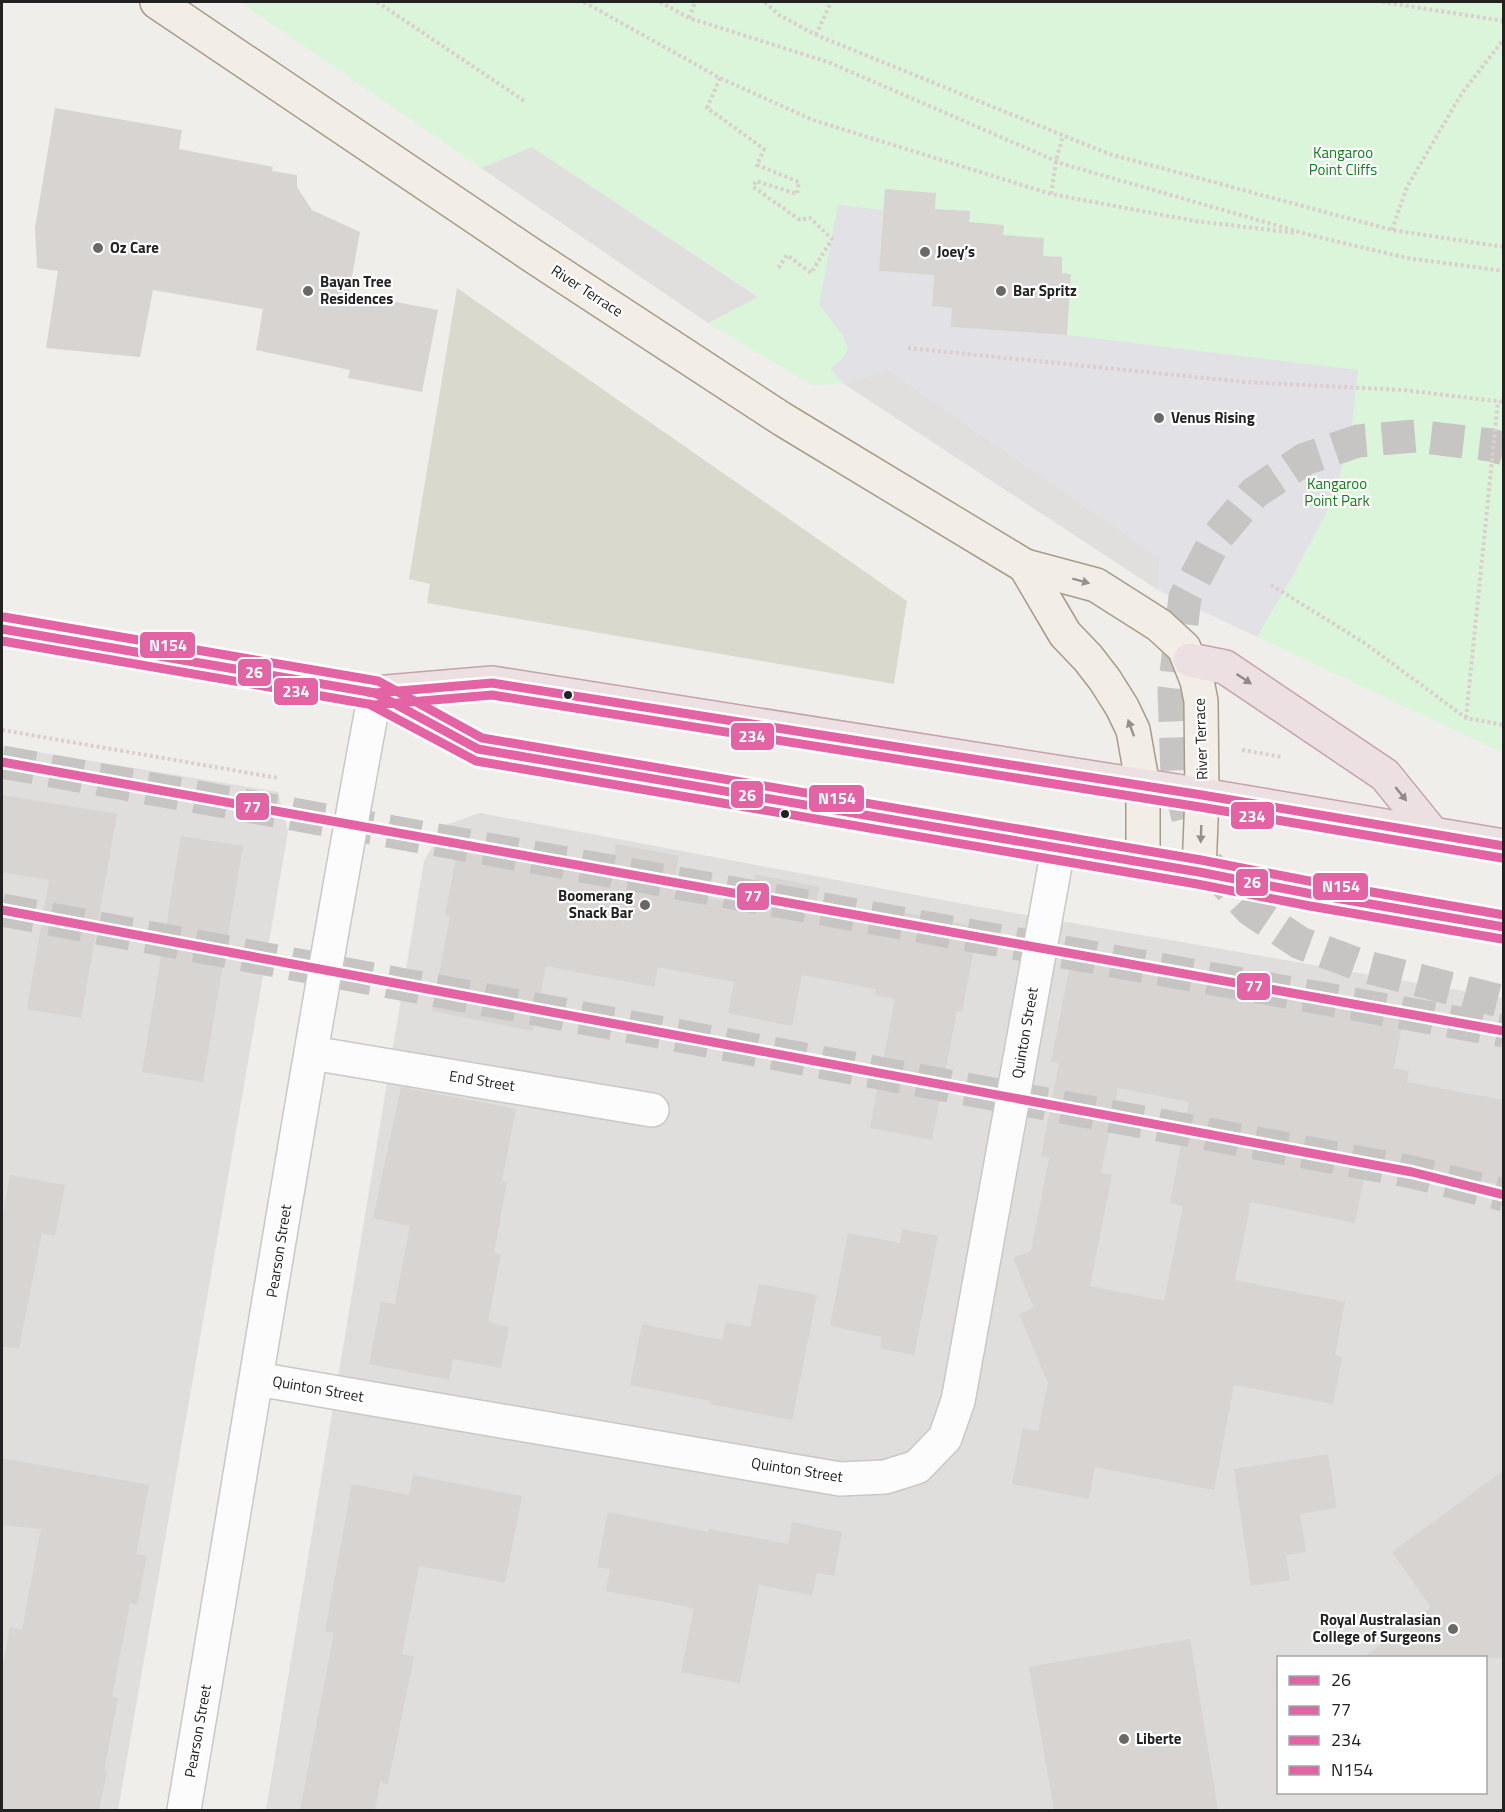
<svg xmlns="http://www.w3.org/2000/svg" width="1505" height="1812" font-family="'Titillium Web',sans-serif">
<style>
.residential{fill:#dfdedc;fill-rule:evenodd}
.construction{fill:#d9d9cd}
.park{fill:#daf5da}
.parking{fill:#e0dfde}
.plaza{fill:#e2e1e5}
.building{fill:#d7d4d2;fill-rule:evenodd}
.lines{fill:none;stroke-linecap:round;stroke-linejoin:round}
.highway-tunnel{stroke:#c7c5c3;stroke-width:33;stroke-dasharray:33 16;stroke-linecap:butt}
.minor-casing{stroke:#c9c8c7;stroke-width:36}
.major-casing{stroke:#a79c86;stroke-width:36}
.highway-casing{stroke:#c5a2ac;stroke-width:36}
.path{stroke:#dccecd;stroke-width:4;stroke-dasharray:3 3;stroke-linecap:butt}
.minor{stroke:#fdfcfc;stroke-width:33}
.major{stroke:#f3ede7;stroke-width:33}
.highway{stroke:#ece0e2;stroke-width:33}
.bus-1-casing{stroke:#fff;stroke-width:14}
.bus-2-casing{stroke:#fff;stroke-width:14}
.bus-3-casing{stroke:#fff;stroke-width:14}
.bus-4-casing{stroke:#fff;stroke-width:14}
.bus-1{stroke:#e463a4;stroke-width:9}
.bus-2{stroke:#e463a4;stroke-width:9}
.bus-3{stroke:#e463a4;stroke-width:9}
.bus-4{stroke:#e463a4;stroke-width:9}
.oneway{fill:#95928e}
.oneway2{fill:#918a8c}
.poi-dot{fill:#6a6968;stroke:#fff;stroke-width:2}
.bus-dot{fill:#222;stroke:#fff;stroke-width:2}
.labels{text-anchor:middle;stroke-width:4.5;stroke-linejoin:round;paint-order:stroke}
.park-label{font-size:15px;fill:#0c8416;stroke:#fff}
.poi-label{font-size:15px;font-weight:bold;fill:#222;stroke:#fff;text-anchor:start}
.street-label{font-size:15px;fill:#222;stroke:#fff}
.line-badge{stroke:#fff;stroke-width:2}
.badge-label{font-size:16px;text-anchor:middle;font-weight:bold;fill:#fff}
</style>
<rect width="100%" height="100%" fill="#f0eeeb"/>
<g class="residential">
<polygon points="2,746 278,792 288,832 118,1810 2,1810"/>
<path d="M480 813 980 907 1503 998V1810H266L424 861 445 825ZM1278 1658H1486V1792H1278Z"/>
</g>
<polygon class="construction" points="457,288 907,601 894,684 427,603 430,584 409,579"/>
<polygon class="park" points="240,2 1503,2 1503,753 1158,590 1160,558 887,369 844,384 812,385 708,323 758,296 532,147 481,168"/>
<g class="parking">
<polygon points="532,147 669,238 758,297 708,323 481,168"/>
<polygon points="887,369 1160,558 1158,590 844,384"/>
</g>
<polygon class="plaza" points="838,205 883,210 879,271 934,275 932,306 952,308 1067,335 1358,370 1352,425 1334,498 1296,570 1257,637 1158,590 1160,558 887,369 844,384 830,369 843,358 848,348 842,334 819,305"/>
<g class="building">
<polygon points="55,108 182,130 179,149 273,167 272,171 297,175 297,187 312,210 360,232 349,293 438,310 422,392 348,378 350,370 256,350 263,309 153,290 140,357 46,348 58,271 37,268 35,228"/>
<polygon points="885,189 936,193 935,209 970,211 969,222 1004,225 1003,235 1044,238 1043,256 1062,257 1062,273 1071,274 1067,335 951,327 952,308 932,306 934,275 879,271"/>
<polygon points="2,795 117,814 81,1018 27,1009 49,880 2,872"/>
<polygon points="181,836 243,846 203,1082 142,1072"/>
<polygon points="616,844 679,856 673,891 749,906 755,874 819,887 815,910 889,924 892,910 978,927 962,1012 957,1011 932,1140 870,1128 895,999 875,995 876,989 802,975 792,1026 728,1013 734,982 658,967 654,987 546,966 533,1031 432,1011 450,917 445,916 458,847 610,876"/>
<path d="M1071 960 1177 981 1178 978 1328 1007 1329 999 1404 1014 1394 1068 1409 1071 1407 1082 1503 1100V1185L1377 1161 1376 1169 1366 1168 1355 1223 1251 1202 1235 1280 1345 1302 1335 1355 1342 1357 1333 1404 1234 1385 1214 1490 1095 1467 1089 1499 1012 1484 1023 1428 1038 1431 1048 1383 1019 1314 1034 1308 1013 1258 1031 1251 1049 1158 1041 1156 1059 1063 1051 1062ZM1118 1088 1189 1102 1170 1203 1183 1206 1164 1301 1090 1286 1112 1175 1101 1173Z"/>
<polygon points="401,1087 516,1109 502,1181 507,1182 494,1253 501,1254 488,1322 509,1327 501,1368 453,1359 449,1380 369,1364 381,1302 395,1304 410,1226 373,1218"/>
<polygon points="10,1175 65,1185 55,1236 42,1233 19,1348 2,1347 2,1218"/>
<polygon points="903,1229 938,1236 914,1355 880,1348 882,1337 830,1326 848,1233 900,1243"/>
<polygon points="759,1284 817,1295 792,1420 710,1404 711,1401 630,1385 642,1324 722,1340 726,1322 750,1327"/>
<polygon points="1328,1454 1337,1508 1300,1514 1306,1552 1286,1555 1290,1580 1251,1586 1234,1469"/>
<polygon points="2,1458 149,1485 136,1554 147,1556 137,1605 130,1603 112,1697 118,1698 104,1771 107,1771 99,1810 2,1810 2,1669 10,1627 22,1630 41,1529 2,1525"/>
<polygon points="1503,1471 1503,1658 1363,1658 1431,1607 1392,1552"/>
<polygon points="413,1475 522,1496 505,1583 419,1566 402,1654 414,1656 388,1784 380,1782 375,1810 300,1810 334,1633 325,1631 352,1484 409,1495"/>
<polygon points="608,1512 708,1532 709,1529 788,1544 792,1522 842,1532 834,1576 817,1573 812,1595 759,1585 740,1683 681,1672 694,1608 606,1591 610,1569 597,1567"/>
<polygon points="1190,1639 1218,1810 1054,1810 1029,1667"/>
</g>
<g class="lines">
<g class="highway-tunnel">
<polyline points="2,762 1504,1031"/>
<polyline points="1188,818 1177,775 1174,691 1185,597 1217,537 1254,493 1305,459 1358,441 1415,436 1491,445 1504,449"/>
<polyline points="1208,865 1251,910 1300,943 1363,966 1504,1002"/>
<polyline points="2,910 1412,1172 1504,1195"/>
</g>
<defs>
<g id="minor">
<polyline points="312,1053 652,1110"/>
<polyline points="257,1379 840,1479 885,1477 917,1467 945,1438 958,1401 1058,849"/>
<path d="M184 1810C247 1438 306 1064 375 693"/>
</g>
<g id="major">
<polyline points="157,2 533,256 782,419 1025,566 1096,585 1159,625 1184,648 1197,681 1201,701 1202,795 1199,872"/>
<polyline points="1025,566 1065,634 1088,658 1105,680 1122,707 1133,730 1143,786 1143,863"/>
</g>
<g id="highway">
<polyline points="2,629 375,693 492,683 1202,795 1504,846"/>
<polyline points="1190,660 1225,667 1385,775 1432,833"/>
<polyline points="375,693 478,749 1199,872 1312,894 1504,927"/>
</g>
</defs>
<use href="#minor" class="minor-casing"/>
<use href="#major" class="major-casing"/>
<use href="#highway" class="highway-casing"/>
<g class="path">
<polyline points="377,2 526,102"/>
<polyline points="584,2 720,78 813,120 1051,194 1195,221 1297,233"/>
<polyline points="660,2 689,18 828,62 1063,164 1310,235 1407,258 1504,271"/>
<polyline points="765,2 779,15 816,35 1109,154 1392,230 1504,247"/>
<polyline points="1382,2 1504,21"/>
<polyline points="689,18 695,2"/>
<polyline points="816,35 831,2"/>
<polyline points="720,78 707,108 764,149 757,165 799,182 797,194 756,181 753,187 800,220 810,218 832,239 811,273 787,255 777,270"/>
<polyline points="1051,194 1056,161 1063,135"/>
<polyline points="1392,230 1407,187 1462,93 1504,39"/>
<polyline points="908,348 1245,382 1403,390 1504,402"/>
<polyline points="1271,585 1366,644 1466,718 1504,725"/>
<polyline points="1466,718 1498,401"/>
<polyline points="2,730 278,778"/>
<polyline points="1242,750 1282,757"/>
</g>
<use href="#minor" class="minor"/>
<use href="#major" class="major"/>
<use href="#highway" class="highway"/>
<defs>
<g id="bus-1">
<polyline points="2,629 375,693 478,749 1199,872 1312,894 1504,927"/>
<polyline points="368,692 375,693 492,683 1202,795 1504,846"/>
</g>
<g id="bus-2">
<polyline points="2,762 1504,1031"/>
<polyline points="2,910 1412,1172 1504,1195"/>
</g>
<g id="bus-3">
<polyline points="2,641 374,705 492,695 1200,807 1502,858"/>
<polyline points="369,704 476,761 1197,884 1310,906 1502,939"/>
</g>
<polyline id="bus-4" points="4,617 378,681 482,738 1201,860 1314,882 1504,915"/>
</defs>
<use href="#bus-1" class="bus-1-casing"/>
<use href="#bus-2" class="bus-2-casing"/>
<use href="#bus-3" class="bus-3-casing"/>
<use href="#bus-4" class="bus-4-casing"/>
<use href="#bus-1" class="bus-1"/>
<use href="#bus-2" class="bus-2"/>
<use href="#bus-3" class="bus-3"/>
<use href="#bus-4" class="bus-4"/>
</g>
<defs><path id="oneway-solid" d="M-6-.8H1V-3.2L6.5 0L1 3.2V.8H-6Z" transform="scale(1.5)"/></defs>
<g class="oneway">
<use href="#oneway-solid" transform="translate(1081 581) rotate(15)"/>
<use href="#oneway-solid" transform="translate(1131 728) rotate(-110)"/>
<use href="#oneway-solid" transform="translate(1201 834) rotate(92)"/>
</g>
<g class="oneway2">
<use href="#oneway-solid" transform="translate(1244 679) rotate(34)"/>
<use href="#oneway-solid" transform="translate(1401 794) rotate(51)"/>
</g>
<g class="poi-dot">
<circle cx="98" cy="248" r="6"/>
<circle cx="925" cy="252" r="6"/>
<circle cx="308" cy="291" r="6"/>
<circle cx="1001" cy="291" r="6"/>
<circle cx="1159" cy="418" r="6"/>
<circle cx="645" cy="905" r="6"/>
<circle cx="1453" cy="1629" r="6"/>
<circle cx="1124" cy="1739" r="6"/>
</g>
<g class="bus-dot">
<circle cx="568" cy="695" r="5"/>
<circle cx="785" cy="814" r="5"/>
</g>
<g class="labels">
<g class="park-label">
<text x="1343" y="158">Kangaroo<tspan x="1343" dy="17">Point Cliffs</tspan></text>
<text x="1337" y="489">Kangaroo<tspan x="1337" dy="17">Point Park</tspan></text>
</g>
<g class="poi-label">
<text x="110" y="253">Oz Care</text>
<text x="937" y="257">Joey’s</text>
<text x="320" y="287">Bayan Tree<tspan x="320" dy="17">Residences</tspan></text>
<text x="1013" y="296">Bar Spritz</text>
<text x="1171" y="423">Venus Rising</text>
<text x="633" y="901" text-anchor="end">Boomerang<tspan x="633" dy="17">Snack Bar</tspan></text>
<text x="1441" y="1625" text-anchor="end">Royal Australasian<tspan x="1441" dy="17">College of Surgeons</tspan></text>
<text x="1136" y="1744">Liberte</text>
</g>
<g class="street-label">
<text transform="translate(587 291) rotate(33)" y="5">River Terrace</text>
<text transform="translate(1201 739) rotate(-92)" y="5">River Terrace</text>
<text transform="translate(1025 1033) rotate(-80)" y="5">Quinton Street</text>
<text transform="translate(482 1081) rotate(9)" y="5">End Street</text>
<text transform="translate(279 1251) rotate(-81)" y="5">Pearson Street</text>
<text transform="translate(318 1389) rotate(10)" y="5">Quinton Street</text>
<text transform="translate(797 1470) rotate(9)" y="5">Quinton Street</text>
<text transform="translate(198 1731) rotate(-80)" y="5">Pearson Street</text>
</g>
</g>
<g class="line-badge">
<rect x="139" y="631" width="57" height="28" rx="6" fill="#e463a4"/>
<rect x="237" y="658" width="35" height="29" rx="6" fill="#e463a4"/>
<rect x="273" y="677" width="46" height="29" rx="6" fill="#e463a4"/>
<rect x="730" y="722" width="45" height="29" rx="6" fill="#e463a4"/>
<rect x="730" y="780" width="34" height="29" rx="6" fill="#e463a4"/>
<rect x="808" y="784" width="57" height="29" rx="6" fill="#e463a4"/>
<rect x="235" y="792" width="35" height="29" rx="6" fill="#e463a4"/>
<rect x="1230" y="801" width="45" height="29" rx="6" fill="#e463a4"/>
<rect x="1235" y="868" width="34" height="29" rx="6" fill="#e463a4"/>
<rect x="1312" y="872" width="57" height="29" rx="6" fill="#e463a4"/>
<rect x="736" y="882" width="34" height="29" rx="6" fill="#e463a4"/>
<rect x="1236" y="972" width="35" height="29" rx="6" fill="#e463a4"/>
</g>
<g class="badge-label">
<text x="168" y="651">N154</text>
<text x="254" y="678">26</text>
<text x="296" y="697">234</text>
<text x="752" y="742">234</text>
<text x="747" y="801">26</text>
<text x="837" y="804">N154</text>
<text x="252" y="813">77</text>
<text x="1252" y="822">234</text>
<text x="1252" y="888">26</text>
<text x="1341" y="892">N154</text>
<text x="753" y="902">77</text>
<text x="1254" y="992">77</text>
</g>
<rect width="1505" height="1812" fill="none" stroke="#222222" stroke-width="6"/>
<rect x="1277" y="1656" width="210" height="138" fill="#ffffff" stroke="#a7a7a7" stroke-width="1.5"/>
<rect x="1289" y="1676" width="30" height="9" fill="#e463a4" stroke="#a7a7a7" stroke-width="1.5"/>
<text x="1331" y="1686" font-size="18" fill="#222222">26</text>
<rect x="1289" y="1706" width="30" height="9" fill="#e463a4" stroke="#a7a7a7" stroke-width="1.5"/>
<text x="1331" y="1716" font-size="18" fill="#222222">77</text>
<rect x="1289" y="1736" width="30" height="9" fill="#e463a4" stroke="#a7a7a7" stroke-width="1.5"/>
<text x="1331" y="1746" font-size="18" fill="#222222">234</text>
<rect x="1289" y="1766" width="30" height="9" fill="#e463a4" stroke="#a7a7a7" stroke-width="1.5"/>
<text x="1331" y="1776" font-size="18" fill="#222222">N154</text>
</svg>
